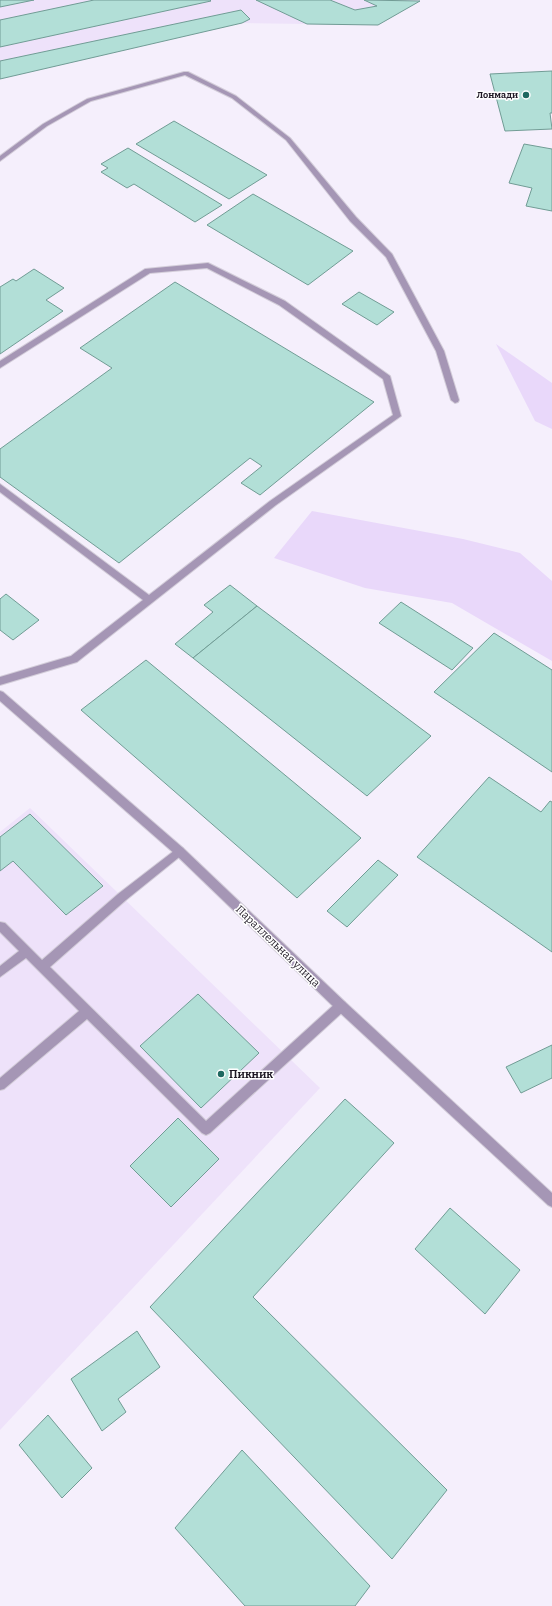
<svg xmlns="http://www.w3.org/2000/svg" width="552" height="1606" font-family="Bitter,serif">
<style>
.built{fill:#eee2fa}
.green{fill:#e9d8fa}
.building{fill:#b2dfd7;stroke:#719c95}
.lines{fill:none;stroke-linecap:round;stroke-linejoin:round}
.lane-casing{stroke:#d3cdd9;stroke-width:2}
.street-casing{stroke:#d3cdd9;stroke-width:2}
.lane{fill:#a596b5;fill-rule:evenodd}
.street{fill:#a596b5;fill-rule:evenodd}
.poi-dot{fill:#1f6860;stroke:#fff;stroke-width:1.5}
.labels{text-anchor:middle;stroke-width:3;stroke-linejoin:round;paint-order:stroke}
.far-poi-label{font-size:9px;font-weight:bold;fill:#1e1824;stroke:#fff;text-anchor:end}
.street-label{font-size:11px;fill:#1e1824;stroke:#fff}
.poi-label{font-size:11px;font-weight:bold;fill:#1e1824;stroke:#fff;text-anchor:start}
</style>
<rect width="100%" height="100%" fill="#f5effc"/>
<g class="built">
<polygon points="0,0 419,0 420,1 378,25 242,23 0,79"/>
<polygon points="30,808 320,1088 0,1430 0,832"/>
</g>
<g class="green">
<polygon points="496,344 552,383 552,429 535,421"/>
<polygon points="312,511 463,539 520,553 552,581 552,661 452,603 365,588 274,558"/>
</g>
<g class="building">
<polygon points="0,0 34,0 0,7"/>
<polygon points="94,0 210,0 211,1 0,47 0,20"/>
<polygon points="256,0 330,0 355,10 377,6 364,0 420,1 378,25 307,24"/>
<polygon points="241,10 250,19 242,23 0,79 0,61"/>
<polygon points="552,71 552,113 550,113 552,129 505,131 490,74"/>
<polygon points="174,121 267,175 229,199 136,144"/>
<polygon points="524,144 552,149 552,211 526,206 532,188 509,183"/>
<polygon points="128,148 222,205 195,222 134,184 127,188 101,172 108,168 101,164"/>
<polygon points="253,194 353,251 308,285 207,225"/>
<polygon points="34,269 64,288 46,300 63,311 0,354 0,287 13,279 16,281"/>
<polygon points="175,282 374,402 260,495 241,483 262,466 250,458 119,563 0,477 0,449 112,368 80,348"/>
<polygon points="359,292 394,312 377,325 342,304"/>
<polygon points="230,585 257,606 193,658 175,644 213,612 204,605"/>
<polygon points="6,594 39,620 13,640 0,630 0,599"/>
<polygon points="401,602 473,648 452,670 379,623"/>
<polygon points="257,606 431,736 367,796 193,658"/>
<polygon points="494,633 552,670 552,772 434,692"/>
<polygon points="146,660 361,838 297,898 81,710"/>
<polygon points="489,777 541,812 550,801 552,802 552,952 417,857"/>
<polygon points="30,814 103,886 66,915 13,861 0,871 0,837"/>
<polygon points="378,860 398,875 347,927 327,911"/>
<polygon points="198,994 259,1053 201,1108 140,1046"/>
<polygon points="552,1045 552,1078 521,1093 506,1067"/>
<polygon points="345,1099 394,1143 253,1297 447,1490 392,1559 150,1307"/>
<polygon points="178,1118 219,1159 171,1207 130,1166"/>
<polygon points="450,1208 520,1270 485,1314 415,1249"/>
<polygon points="137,1331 160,1367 118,1399 126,1412 102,1431 71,1379"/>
<polygon points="48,1415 92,1468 62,1498 19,1445"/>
<polygon points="242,1450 370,1586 355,1606 245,1606 175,1528"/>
</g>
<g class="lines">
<defs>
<g id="lane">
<polygon points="184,72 188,72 236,96 290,138 356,217 392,254 444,351 459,400 458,402 455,403 451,400 436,351 386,257 350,221 286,140 232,98 185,75 91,101 47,126 0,161 0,156 43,124 87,99"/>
<polygon points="208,263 285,301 390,376 401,416 276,505 77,662 0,685 0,677 71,656 143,600 0,492 0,484 149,595 270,501 393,415 383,379 279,305 207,268 150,273 0,368 0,361 145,269"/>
<polygon points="179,847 183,848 184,851 183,854 126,900 50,967 206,1121 337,1002 341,1001 345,1002 346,1006 345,1010 210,1133 206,1135 202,1133 87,1019 4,1089 0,1090 0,1078 79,1011 26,958 0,977 0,966 19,951 0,932 0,922 5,923 42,960 118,894"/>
</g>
<polygon id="street" points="0,691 3,692 183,848 345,1002 552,1193 552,1207 548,1205 337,1010 175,854 0,701"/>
</defs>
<use href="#lane" class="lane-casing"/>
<use href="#street" class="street-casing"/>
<use href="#lane" class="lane"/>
<use href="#street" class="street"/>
</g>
<g class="poi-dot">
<circle cx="526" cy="95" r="4"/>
<circle cx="221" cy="1074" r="4"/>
</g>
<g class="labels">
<g class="far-poi-label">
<text x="518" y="98">Лонмади</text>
</g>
<g class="street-label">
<text transform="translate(278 946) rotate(44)" y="4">Параллельная улица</text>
</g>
<g class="poi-label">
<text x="229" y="1078">Пикник</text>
</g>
</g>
</svg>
